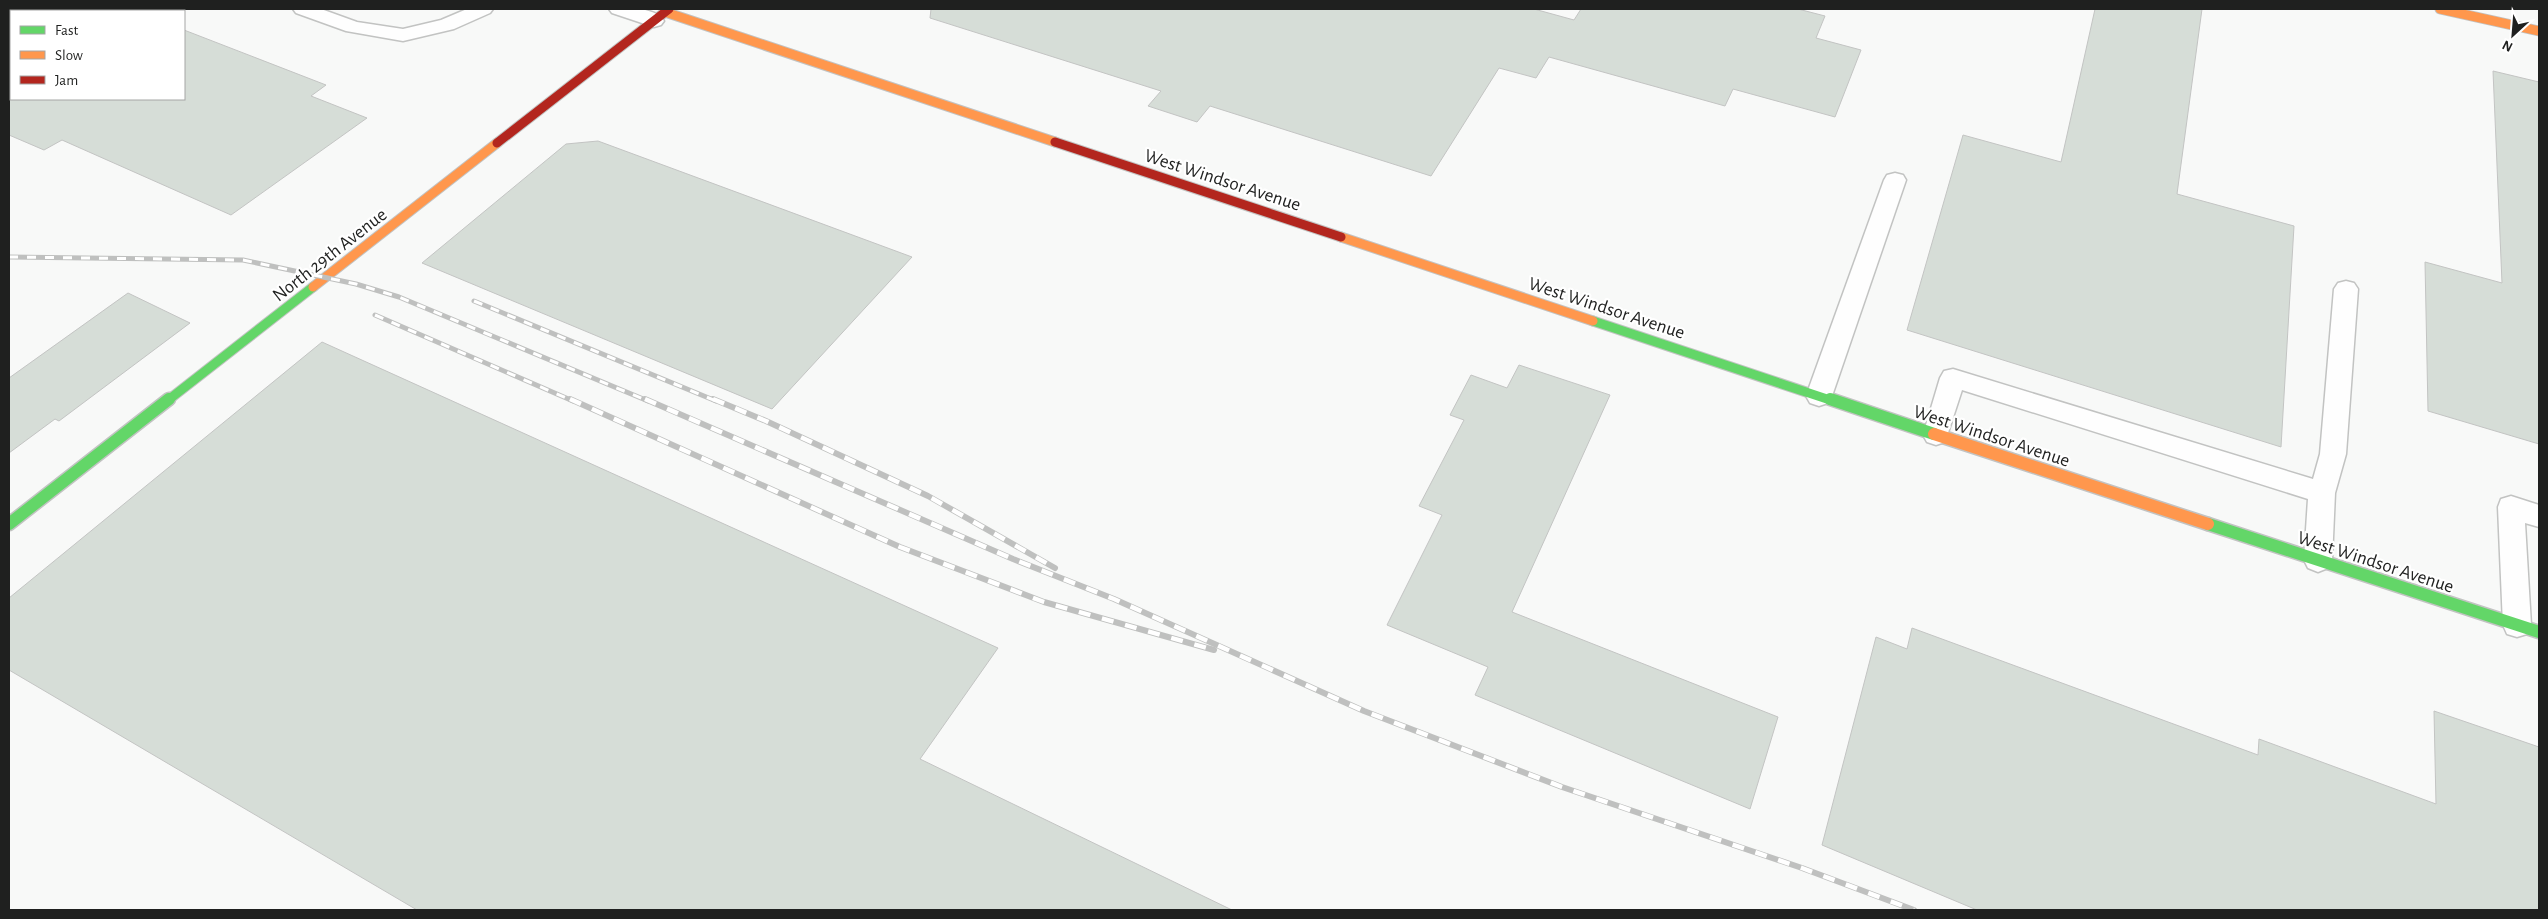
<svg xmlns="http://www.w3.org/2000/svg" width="2548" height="919" font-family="'Alegreya Sans',sans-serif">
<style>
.building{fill:#d6ddd7;stroke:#c3c4c3}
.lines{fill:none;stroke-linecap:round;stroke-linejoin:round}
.lane-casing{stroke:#c2c3c2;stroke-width:3}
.fast-far1-casing{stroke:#c2c3c2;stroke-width:11}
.fast-casing{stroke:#c2c3c2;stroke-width:15}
.slow-far1-casing{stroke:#c2c3c2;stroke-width:11}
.slow-casing{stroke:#c2c3c2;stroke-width:15}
.jam-casing{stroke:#c2c3c2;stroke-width:11}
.lane{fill:#fefefe;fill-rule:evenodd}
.fast-far1{stroke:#63d668;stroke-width:9}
.fast{stroke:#63d668;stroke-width:12}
.slow-far1{stroke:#ff974d;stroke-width:9}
.slow{stroke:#ff974d;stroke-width:12}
.jam{stroke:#b3261e;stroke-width:9}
.rail-far1-casing{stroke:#bfc0bf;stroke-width:5}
.rail-casing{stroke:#bfc0bf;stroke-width:6}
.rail-far1{stroke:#fff;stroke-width:3;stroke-dasharray:9;stroke-linecap:butt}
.rail{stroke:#fff;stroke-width:4.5;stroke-dasharray:12;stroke-linecap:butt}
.labels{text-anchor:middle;stroke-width:4.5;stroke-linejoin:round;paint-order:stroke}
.street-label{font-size:19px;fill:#1f201f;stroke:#fff}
</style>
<rect width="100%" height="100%" fill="#f8f9f8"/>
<g class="building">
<polygon points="931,9 1534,9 1574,20 1581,9 1798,9 1825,16 1816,38 1861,50 1835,117 1733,89 1725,106 1549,57 1536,78 1499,68 1431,176 1210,106 1197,122 1148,106 1161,91 930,18"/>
<polygon points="2095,9 2202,9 2177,194 2294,226 2281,447 1907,330 1963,135 2061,162"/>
<polygon points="184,30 326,85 311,96 367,118 231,215 62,140 44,150 9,135 9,99 184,99"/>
<polygon points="2493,71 2539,82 2539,444 2428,411 2425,262 2502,283"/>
<polygon points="598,141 912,257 772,409 422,263 566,144"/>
<polygon points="128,293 190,323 59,421 55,419 9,453 9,378"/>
<polygon points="322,342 998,648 920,759 1232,910 417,910 9,670 9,598"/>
<polygon points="1519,365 1610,395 1512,612 1778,717 1750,809 1475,695 1488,667 1387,625 1442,515 1419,506 1464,420 1450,415 1471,375 1507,388"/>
<polygon points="1912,628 2258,755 2259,739 2436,804 2434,711 2539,747 2539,910 1977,910 1822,845 1876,637 1907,649"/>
</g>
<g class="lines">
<defs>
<g id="lane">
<polygon points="96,9 118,9 116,11 94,11"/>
<polygon points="293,9 321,9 357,22 403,29 441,20 467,9 493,9 490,13 454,29 403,41 346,31 296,13"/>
<path d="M609 9C625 8 654 6 664 21L661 25 654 27 612 13Z"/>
<rect x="9" y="58" width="2" height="13"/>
<polygon points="1895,173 1903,175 1906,180 1832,396 1828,403 1819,406 1810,403 1806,396 1884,180 1887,175"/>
<polygon points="2346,281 2354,283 2358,289 2346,454 2335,493 2332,560 2328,568 2318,572 2308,568 2304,560 2308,499 1962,390 1945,442 1936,445 1927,442 1923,435 1940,378 1944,371 1953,369 2313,479 2320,454 2334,289 2338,283"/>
<polygon points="2511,496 2539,505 2539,527 2525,523 2531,625 2527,634 2517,637 2507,634 2503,625 2498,507 2501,499"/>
</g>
<g id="fast-far1">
<polyline points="1593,321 1833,401"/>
<polyline points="167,401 313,287"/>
</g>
<g id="fast">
<polyline points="1830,399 1934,434"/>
<polyline points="9,524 169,399"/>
<polyline points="2208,524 2539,632"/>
</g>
<g id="slow-far1">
<polyline points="2440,9 2539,31"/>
<polyline points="665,12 1055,142"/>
<polyline points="1341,237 1593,321"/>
<polyline points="313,287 497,143"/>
</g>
<polyline id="slow" points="1934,434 2208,524"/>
<g id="jam">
<polyline points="1055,142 1341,237"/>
<polyline points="497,143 669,9"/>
</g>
</defs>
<use href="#lane" class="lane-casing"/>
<use href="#fast-far1" class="fast-far1-casing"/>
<use href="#fast" class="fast-casing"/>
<use href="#slow-far1" class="slow-far1-casing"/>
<use href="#slow" class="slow-casing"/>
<use href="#jam" class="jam-casing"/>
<use href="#lane" class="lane"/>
<use href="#fast-far1" class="fast-far1"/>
<use href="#fast" class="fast"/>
<use href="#slow-far1" class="slow-far1"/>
<use href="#slow" class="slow"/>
<use href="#jam" class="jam"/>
<defs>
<g id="rail-far1">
<polyline points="9,257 243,260 356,284 399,297 648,401"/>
<polyline points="474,301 716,401"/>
<polyline points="375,315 573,401"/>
</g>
<g id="rail">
<polyline points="570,399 900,547 1044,602 1214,650"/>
<polyline points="645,399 1013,559 1114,599 1364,711 1562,787 1802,868 1914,910"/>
<polyline points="713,399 766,421 928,496 1055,568"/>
</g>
</defs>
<use href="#rail-far1" class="rail-far1-casing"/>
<use href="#rail" class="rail-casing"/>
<use href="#rail-far1" class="rail-far1"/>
<use href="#rail" class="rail"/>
</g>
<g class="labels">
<g class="street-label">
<text transform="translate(1223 179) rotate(18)" y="7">West Windsor Avenue</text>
<text transform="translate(329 254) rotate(-38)" y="7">North 29th Avenue</text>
<text transform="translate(1607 307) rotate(18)" y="7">West Windsor Avenue</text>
<text transform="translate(1992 435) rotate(18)" y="7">West Windsor Avenue</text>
<text transform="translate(2376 561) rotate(18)" y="7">West Windsor Avenue</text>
</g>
</g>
<rect width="2548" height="919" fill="none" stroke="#1f201f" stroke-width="20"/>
<rect x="10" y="10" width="175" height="90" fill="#ffffff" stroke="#a5a6a5"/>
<rect x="20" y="26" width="25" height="8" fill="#63d668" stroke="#a5a6a5"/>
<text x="55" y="35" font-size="15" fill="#1f201f">Fast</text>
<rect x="20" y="51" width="25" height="8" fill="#ff974d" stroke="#a5a6a5"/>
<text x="55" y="60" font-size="15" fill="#1f201f">Slow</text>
<rect x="20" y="76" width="25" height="8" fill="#b3261e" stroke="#a5a6a5"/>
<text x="55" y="85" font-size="15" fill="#1f201f">Jam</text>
<g transform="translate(2513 35) rotate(206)" stroke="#ffffff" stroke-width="4" paint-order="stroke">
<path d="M0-4L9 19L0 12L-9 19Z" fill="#1f201f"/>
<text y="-8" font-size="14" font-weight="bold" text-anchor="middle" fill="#1f201f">N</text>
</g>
</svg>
